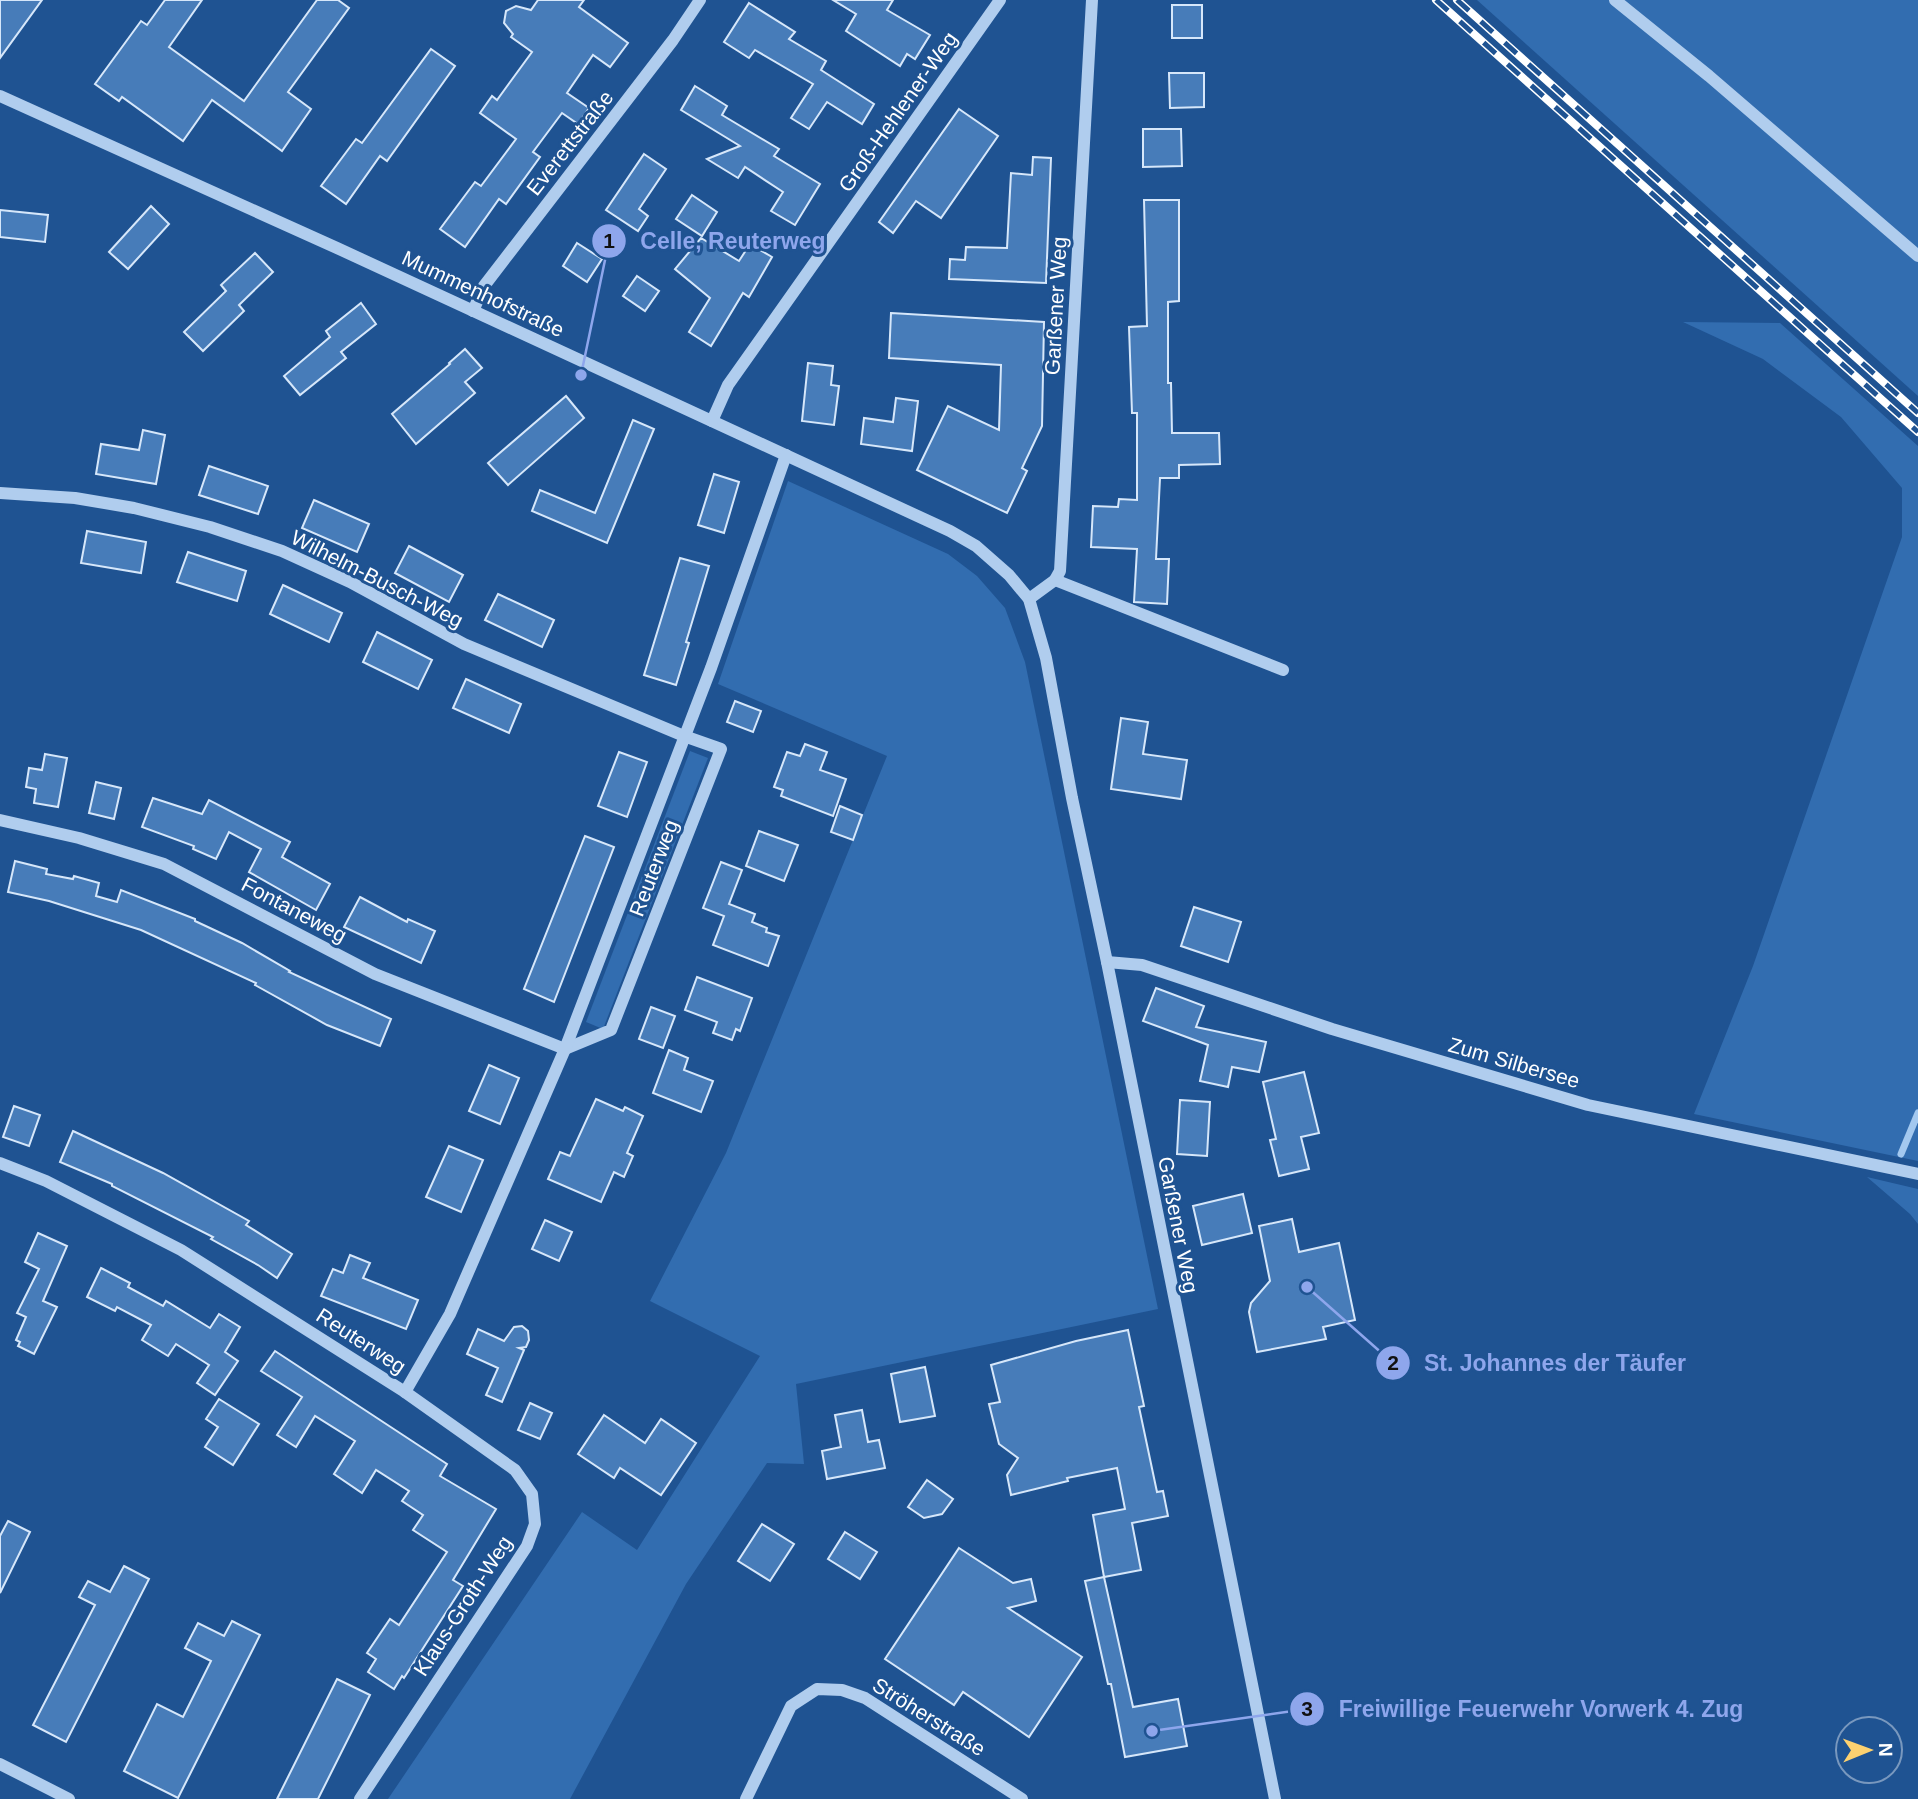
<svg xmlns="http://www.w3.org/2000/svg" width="1918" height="1799" font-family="Arial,sans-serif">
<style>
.green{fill:#326db0}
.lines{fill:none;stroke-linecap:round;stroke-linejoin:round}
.stream{stroke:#a3c8ef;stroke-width:7}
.building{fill:#477cb9;stroke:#d6e7fa;stroke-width:2}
.minor{stroke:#b0cdee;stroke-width:12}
.rail-casing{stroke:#fff;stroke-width:8}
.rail{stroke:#1f5392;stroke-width:5;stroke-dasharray:16;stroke-linecap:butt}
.labels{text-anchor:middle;stroke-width:6;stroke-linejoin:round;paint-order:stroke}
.street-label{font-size:21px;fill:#fff;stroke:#1f5392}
.leader{fill:none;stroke:#8ea6ec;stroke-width:2.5}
.callout-dot{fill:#8ea6ec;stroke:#1f5392;stroke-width:2.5}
.mark-label{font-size:21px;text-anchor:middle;font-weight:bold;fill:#111}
.callout-label{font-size:23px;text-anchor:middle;font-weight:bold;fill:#8ea6ec;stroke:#1f5392;stroke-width:6;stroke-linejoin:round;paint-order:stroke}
</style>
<rect width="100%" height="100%" fill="#1f5392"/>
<g class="green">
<polygon points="1477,0 1918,0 1918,396"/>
<polygon points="1683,322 1780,323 1918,446 1918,1161 1694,1114 1753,966 1902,537 1902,488 1841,417 1763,359"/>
<polygon points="788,481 948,554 977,576 1005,608 1025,662 1158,1309 796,1384 804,1464 767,1463 686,1584 570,1799 388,1799 582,1512 637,1550 760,1356 650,1301 726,1153 887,756 718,684"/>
<polygon points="690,751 708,758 603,1029 586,1022"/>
<polygon points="1867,1177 1918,1189 1918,1224 1910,1214"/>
</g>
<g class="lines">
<polyline class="stream" points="1901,1154 1918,1113"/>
</g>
<g class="building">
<polygon points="0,0 42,0 0,58"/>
<polygon points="165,0 202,0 169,47 244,101 317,0 338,0 349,8 288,92 311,109 282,151 212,100 183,141 122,97 119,101 95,84 141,21 147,25"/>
<polygon points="538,0 584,0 579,7 628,43 610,67 593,55 567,93 589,108 578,124 562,113 533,152 540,157 506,204 499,199 465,247 440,229 475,182 481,186 516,139 480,113 492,96 497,100 532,52 511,37 513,34 504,23 506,11 516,6 531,10"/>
<polygon points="833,0 893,0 887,10 930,35 915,59 907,54 900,66 846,31 856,14"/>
<polygon points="749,3 795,32 789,39 826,61 821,70 874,104 862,124 827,102 809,129 791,118 813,84 755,50 749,58 724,42"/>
<rect x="1172" y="5" width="30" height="33"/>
<polygon points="431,49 455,66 387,161 380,156 346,204 321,186 356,139 362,143"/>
<polygon points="1169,73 1204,73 1204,107 1170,108"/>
<polygon points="695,86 727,106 722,115 779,149 774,156 820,184 795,225 771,211 783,192 745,167 738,178 707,159 740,146 681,110"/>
<polygon points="959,109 998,136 941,218 916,201 893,233 879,222"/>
<polygon points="1143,129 1181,129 1182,166 1143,167"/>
<polygon points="644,154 666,169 639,209 648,216 638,231 606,210"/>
<polygon points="1033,157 1051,158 1046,283 949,279 950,259 965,260 966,247 1007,248 1011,173 1032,175"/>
<polygon points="692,195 717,212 702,236 676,219"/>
<polygon points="1144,200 1179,200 1179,301 1168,302 1168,383 1171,383 1172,433 1219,433 1220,464 1179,465 1179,478 1160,478 1156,559 1169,559 1167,604 1134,602 1137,549 1091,547 1093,506 1118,507 1119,499 1137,500 1137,413 1132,413 1129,327 1147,326"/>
<polygon points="151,206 169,224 128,269 109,252"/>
<polygon points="0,210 48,215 45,242 0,237"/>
<polygon points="701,238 739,261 750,244 772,257 749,297 743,293 711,346 689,332 710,298 675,269"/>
<polygon points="577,243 602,259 587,282 563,266"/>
<polygon points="255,253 273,272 239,305 244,311 203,351 184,332 226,291 221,285"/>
<polygon points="637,276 659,291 645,311 623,296"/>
<polygon points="361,303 376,324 341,352 346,358 300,395 284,376 330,337 326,331"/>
<polygon points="891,313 1044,322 1042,426 1022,468 1027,471 1007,513 917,470 948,406 999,430 1001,365 889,358"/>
<polygon points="465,349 482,368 465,382 475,393 416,444 392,414 450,364 449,363"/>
<polygon points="808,363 833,366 831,385 839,386 834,425 802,421"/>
<polygon points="566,396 584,418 508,485 488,463"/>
<polygon points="896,398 918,401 912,451 861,444 864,418 893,422"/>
<polygon points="633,420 654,429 607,543 532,511 540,490 595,513"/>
<polygon points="143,430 165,435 156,484 96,474 101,444 139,450"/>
<polygon points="209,466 268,486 258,514 199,495"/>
<polygon points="714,474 739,482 724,533 698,525"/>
<polygon points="314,500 369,524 357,552 302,528"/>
<polygon points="87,531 146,542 141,573 81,563"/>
<polygon points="409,546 463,575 449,602 395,573"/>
<polygon points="188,552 246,571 237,601 177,582"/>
<polygon points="680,558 709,566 686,642 689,643 676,685 644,675"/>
<polygon points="283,585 342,613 329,642 270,614"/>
<polygon points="498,594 554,620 542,647 485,620"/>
<polygon points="377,632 432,660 418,689 363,662"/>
<polygon points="466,679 521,704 509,733 453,708"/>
<polygon points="735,701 761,711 753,732 727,722"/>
<polygon points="1121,718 1148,722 1143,754 1187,760 1181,799 1111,789"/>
<polygon points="805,744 827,752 820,770 846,779 833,816 781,796 783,790 774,787 787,752 800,756"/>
<polygon points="619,752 647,762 627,817 598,806"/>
<polygon points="45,754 67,758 58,807 34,803 36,789 26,787 29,768 42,770"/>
<polygon points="96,782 121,788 114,819 89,813"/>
<polygon points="153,798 202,814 209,800 290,842 282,857 330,884 316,910 249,872 261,849 229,832 216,859 193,849 194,846 142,827"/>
<polygon points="840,806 862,815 853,840 831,832"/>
<polygon points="759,831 798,845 784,881 746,866"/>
<polygon points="585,836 614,847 554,1002 524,989"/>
<polygon points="15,861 47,869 46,874 73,879 74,876 99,883 96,896 117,902 121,890 195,919 195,921 242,943 290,971 289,972 391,1019 380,1046 327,1025 255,985 256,983 141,930 49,901 8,892"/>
<polygon points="721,862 742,870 729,904 755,914 752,922 767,928 766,932 779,936 768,966 713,945 724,916 703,908"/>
<polygon points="360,897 407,922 408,919 435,931 421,963 344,927"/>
<polygon points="1194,907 1241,922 1228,962 1181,946"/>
<polygon points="697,977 752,998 740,1031 736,1029 732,1040 713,1033 717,1022 685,1010"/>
<polygon points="1156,988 1204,1006 1196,1027 1266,1042 1259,1072 1232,1067 1228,1087 1200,1081 1208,1045 1143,1021"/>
<polygon points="651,1007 675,1016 663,1048 639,1039"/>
<polygon points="669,1050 688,1058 684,1070 713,1081 701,1112 653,1093"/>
<polygon points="489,1065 519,1078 500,1124 469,1111"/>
<polygon points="1304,1072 1319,1133 1301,1137 1309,1169 1279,1176 1270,1140 1276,1139 1263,1082"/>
<polygon points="596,1099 623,1111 625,1107 643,1116 627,1153 633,1156 624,1177 614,1172 601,1202 548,1179 560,1152 570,1156"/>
<polygon points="1180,1100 1210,1102 1207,1156 1177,1154"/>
<polygon points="14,1106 40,1115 29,1146 3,1137"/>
<polygon points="73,1131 163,1173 249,1221 246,1225 292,1254 277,1278 258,1265 211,1239 213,1237 112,1186 112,1184 60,1162"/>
<polygon points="449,1146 483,1160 461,1212 426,1197"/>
<polygon points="1243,1194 1252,1233 1202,1245 1193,1206"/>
<polygon points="1292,1219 1299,1252 1339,1243 1355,1320 1323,1327 1326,1339 1257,1352 1249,1312 1251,1303 1270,1281 1259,1226"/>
<polygon points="545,1220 572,1232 559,1261 532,1249"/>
<polygon points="38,1233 67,1246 43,1301 57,1307 34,1354 18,1346 20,1342 16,1340 26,1317 17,1313 39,1269 25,1262"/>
<polygon points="350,1255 370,1263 363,1278 418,1300 406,1329 321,1296 333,1269 343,1273"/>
<polygon points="101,1268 130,1283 128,1287 163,1306 166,1301 210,1328 219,1314 240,1327 225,1352 238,1361 215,1395 197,1383 209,1365 176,1344 168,1356 142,1340 151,1325 117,1307 115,1311 87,1297"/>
<polygon points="522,1326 528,1331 529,1340 526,1347 519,1348 524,1350 502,1402 486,1395 498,1368 467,1354 478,1329 504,1341 514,1327"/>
<polygon points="1128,1330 1144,1406 1139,1407 1157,1492 1163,1491 1168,1516 1132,1523 1141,1570 1104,1577 1093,1515 1125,1509 1117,1468 1067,1478 1068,1481 1011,1495 1007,1475 1018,1458 999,1444 989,1404 1000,1402 991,1365 1076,1341"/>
<polygon points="275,1351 447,1464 440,1476 496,1509 453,1580 463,1586 404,1678 402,1676 394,1689 368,1672 376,1659 367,1653 390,1619 399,1625 447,1552 413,1530 423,1515 402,1501 409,1491 376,1470 362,1493 334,1474 355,1441 315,1416 296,1447 277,1435 302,1397 261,1371"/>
<polygon points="925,1367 935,1416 900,1422 891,1374"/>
<polygon points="219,1399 259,1424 233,1465 205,1447 218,1427 206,1419"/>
<polygon points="530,1403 552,1413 540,1439 518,1430"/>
<polygon points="862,1410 868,1442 879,1440 885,1468 827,1479 822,1451 841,1447 835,1415"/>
<polygon points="604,1415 645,1443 661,1419 696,1443 661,1495 620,1468 614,1478 578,1454"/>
<polygon points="927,1480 953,1499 942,1514 924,1518 908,1507"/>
<polygon points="8,1521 30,1532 0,1593 0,1536"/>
<polygon points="762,1524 794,1544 770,1581 738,1561"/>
<polygon points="845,1532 877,1552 860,1579 828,1559"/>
<polygon points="959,1548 1013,1583 1031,1579 1036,1601 1008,1608 1082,1657 1029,1737 963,1692 954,1705 885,1659"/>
<polygon points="124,1566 149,1579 66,1742 33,1725 95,1605 79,1597 88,1581 110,1592"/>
<polygon points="1104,1577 1133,1707 1178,1699 1187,1746 1125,1757 1111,1684 1108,1684 1085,1581"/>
<polygon points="232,1621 260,1635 178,1798 124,1771 157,1704 183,1717 211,1661 185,1648 198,1623 224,1636"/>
<polygon points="337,1679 370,1695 318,1799 277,1799"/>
</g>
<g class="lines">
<g class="minor">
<polyline points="1615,0 1709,76 1918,256"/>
<polyline points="0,96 337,248 950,531 976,546 1009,575 1029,599 1046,658 1072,798 1107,962 1275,1799"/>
<polyline points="473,311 484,286 673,40 700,0"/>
<polyline points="712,421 728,385 1000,0"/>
<polyline points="0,493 75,498 134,508 210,527 282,551 350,582 464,644 684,736 721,749 611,1030 565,1049 375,974 164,864 79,838 0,820"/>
<polyline points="1055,580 1283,670"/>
<polyline points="1029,599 1055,580 1060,571 1092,0"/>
<polyline points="1107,962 1142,965 1332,1029 1588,1105 1918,1174"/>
<polyline points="0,1163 46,1181 181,1250 405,1392 515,1470 532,1494 535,1524 527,1546 360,1799"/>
<polyline points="405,1392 450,1314 565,1049 711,668 786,455"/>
<polyline points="0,1764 69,1799"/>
<polyline points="746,1799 791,1706 817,1689 842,1690 865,1698 1022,1799"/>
</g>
<defs>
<g id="rail">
<polyline points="1436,0 1918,432"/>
<polyline points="1457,0 1918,413"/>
</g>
</defs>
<use href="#rail" class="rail-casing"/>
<use href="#rail" class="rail"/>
</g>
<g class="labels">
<g class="street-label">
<text transform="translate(898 112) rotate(-55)" y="7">Groß-Hehlener-Weg</text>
<text transform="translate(570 143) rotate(-52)" y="7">Everettstraße</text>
<text transform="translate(483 294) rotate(25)" y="7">Mummenhofstraße</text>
<text transform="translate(1056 306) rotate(-87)" y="7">Garßener Weg</text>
<text transform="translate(377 579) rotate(27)" y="7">Wilhelm-Busch-Weg</text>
<text transform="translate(654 868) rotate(-69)" y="7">Reuterweg</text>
<text transform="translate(294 910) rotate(28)" y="7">Fontaneweg</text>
<text transform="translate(1514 1063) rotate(16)" y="7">Zum Silbersee</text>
<text transform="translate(1178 1225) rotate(79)" y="7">Garßener Weg</text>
<text transform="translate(361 1341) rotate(33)" y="7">Reuterweg</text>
<text transform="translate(463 1606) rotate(-57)" y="7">Klaus-Groth-Weg</text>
<text transform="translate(929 1717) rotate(32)" y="7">Ströherstraße</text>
</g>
</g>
<path class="leader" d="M581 375L609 241M1307 1287L1393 1363M1152 1731L1307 1709"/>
<g class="callout-dot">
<circle cx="581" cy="375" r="7"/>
<circle cx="1307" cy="1287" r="7"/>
<circle cx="1152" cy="1731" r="7"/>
<circle cx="609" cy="241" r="18"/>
<circle cx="1393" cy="1363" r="18"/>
<circle cx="1307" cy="1709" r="18"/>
</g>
<g class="mark-label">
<text x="609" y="248">1</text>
<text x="1393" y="1370">2</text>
<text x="1307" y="1716">3</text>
</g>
<g class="callout-label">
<text x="733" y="249">Celle, Reuterweg</text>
<text x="1555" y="1371">St. Johannes der Täufer</text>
<text x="1541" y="1717">Freiwillige Feuerwehr Vorwerk 4. Zug</text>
</g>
<g transform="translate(1869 1750) rotate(89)"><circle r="33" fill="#1f5392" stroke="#7998be" stroke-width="2"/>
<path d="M0-5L12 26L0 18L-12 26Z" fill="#fcd170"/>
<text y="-10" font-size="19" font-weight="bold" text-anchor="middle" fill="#ffffff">N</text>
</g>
</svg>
